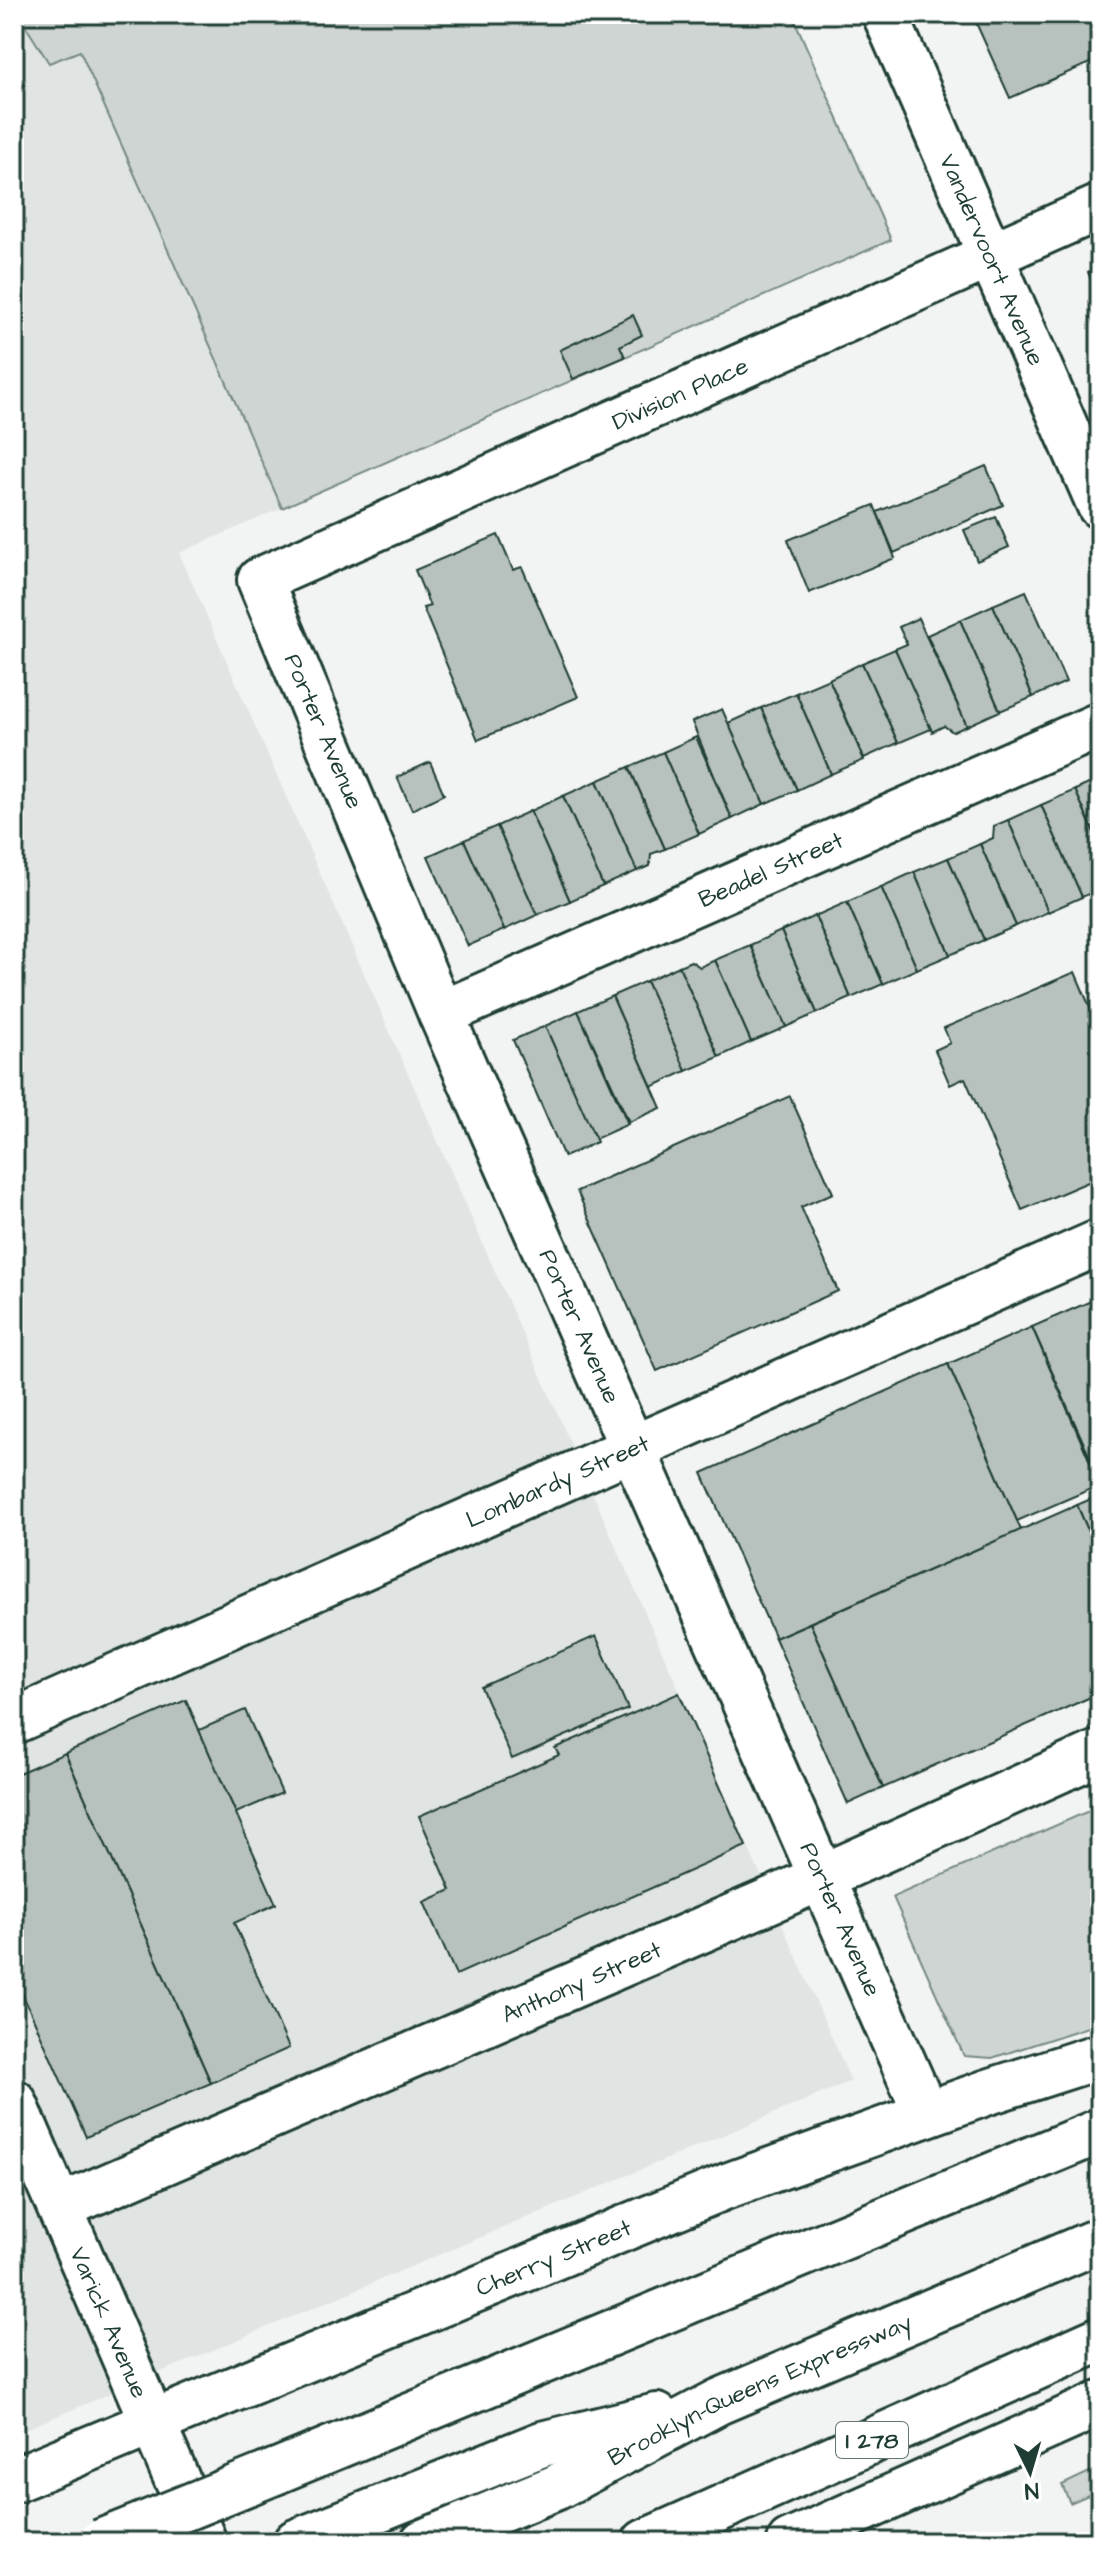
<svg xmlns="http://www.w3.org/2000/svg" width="1114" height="2556" font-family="'Architects Daughter',sans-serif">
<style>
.built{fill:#e0e4e3}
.green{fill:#ced5d3;stroke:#768984;stroke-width:2}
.building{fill:#b7c1bd;stroke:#1f3d34;stroke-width:2}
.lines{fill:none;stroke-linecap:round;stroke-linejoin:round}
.minor-casing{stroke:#1f3d34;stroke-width:50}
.major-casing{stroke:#1f3d34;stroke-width:50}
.highway-casing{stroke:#1f3d34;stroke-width:50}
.minor{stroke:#fff;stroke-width:44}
.major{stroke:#fff;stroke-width:44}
.highway{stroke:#fff;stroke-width:44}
.highway-bridge-casing{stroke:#1f3d34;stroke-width:50;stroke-linecap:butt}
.highway-bridge{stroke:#fff;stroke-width:44}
.labels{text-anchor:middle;stroke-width:7;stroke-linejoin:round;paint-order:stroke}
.shield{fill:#fff;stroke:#627771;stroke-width:2}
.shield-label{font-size:22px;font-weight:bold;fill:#1f3d34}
.street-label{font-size:24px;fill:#1f3d34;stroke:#fff}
</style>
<rect width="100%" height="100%" fill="#f2f3f3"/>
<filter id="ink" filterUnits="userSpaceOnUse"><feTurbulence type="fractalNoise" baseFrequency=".0125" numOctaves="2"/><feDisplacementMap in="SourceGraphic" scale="16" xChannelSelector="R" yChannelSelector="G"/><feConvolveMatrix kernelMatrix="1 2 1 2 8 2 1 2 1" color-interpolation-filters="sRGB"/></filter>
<g filter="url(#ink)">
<polygon class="built" points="14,14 64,14 282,508 179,553 851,2081 14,2434"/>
<g class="green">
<polygon points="18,14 792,14 891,240 282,508 80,51 49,63"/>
<polygon points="1100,1806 1100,2023 992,2058 964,2056 893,1897"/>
<polygon points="1100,2467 1100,2490 1070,2503 1062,2485"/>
</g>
<g class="building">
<polygon points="972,14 1100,14 1100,36 1091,40 1099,59 1010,98"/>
<polygon points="1100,267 1100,302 1088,272"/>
<polygon points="633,315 642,335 620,346 625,357 573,379 560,350"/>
<polygon points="986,466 1003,505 894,553 877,512"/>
<polygon points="874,505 895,558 809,593 788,540"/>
<polygon points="996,517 1009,547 977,561 964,530"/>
<polygon points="498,535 513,570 522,567 578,697 478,740 423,608 430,606 415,570"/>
<polygon points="1026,591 1066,682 1033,697 993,605"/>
<polygon points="993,605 1033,697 1000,711 960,620"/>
<polygon points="918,618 967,726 953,732 944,726 932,732 895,649 907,644 899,627"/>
<polygon points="960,620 1000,711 967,726 927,635"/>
<polygon points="895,649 931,729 898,743 862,663"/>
<polygon points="862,663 898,743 864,758 829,679"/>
<polygon points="829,679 864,760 831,774 796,693"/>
<polygon points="796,693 831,774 797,790 761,708"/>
<polygon points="761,708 797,790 764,804 728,723"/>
<polygon points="722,709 764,804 732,819 692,722"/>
<polygon points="696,737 732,819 699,834 663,752"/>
<polygon points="663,752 699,834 665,849 629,767"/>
<polygon points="430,762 444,794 412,810 397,777"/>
<polygon points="629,767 665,849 651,854 650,866 637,871 597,781"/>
<polygon points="1100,779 1100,846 1075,790"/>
<polygon points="597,781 637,871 603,886 563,796"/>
<polygon points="1075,790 1100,846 1100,889 1082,897 1041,805"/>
<polygon points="563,796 603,886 570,901 530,811"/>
<polygon points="1041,805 1082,897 1048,912 1008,820"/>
<polygon points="530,811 570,901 537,915 497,826"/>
<polygon points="1008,820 1048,912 1016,926 980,844 993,838 994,826"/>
<polygon points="497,826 537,915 504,930 464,840"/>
<polygon points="464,840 504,930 468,946 428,856"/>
<polygon points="980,844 1016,926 984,940 948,858"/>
<polygon points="948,858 984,940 950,955 914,872"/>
<polygon points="914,872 950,955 917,969 881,887"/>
<polygon points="881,887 917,969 883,984 847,902"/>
<polygon points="847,902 883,984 851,998 815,916"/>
<polygon points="815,916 851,998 817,1013 781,931"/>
<polygon points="781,931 817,1013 786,1027 750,945"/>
<polygon points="750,945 786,1027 751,1042 715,960"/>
<polygon points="715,960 751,1042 719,1057 679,966 691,961 700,967"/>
<polygon points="679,966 719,1057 686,1071 646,981"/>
<polygon points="1075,972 1100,1031 1100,1177 1022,1210 965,1078 950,1085 935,1050 950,1043 944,1028"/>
<polygon points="646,981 686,1071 652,1087 612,996"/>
<polygon points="612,996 661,1108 629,1122 578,1011"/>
<polygon points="578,1011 628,1124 595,1139 545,1026"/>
<polygon points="545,1026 597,1142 564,1157 513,1040"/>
<polygon points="790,1096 833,1193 801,1207 838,1291 657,1371 577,1191"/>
<polygon points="1100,1297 1100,1480 1032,1327"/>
<polygon points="1032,1327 1100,1485 1017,1521 948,1364"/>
<polygon points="948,1364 1021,1530 775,1638 702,1473"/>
<polygon points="1100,1495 1100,1558 1077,1505"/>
<polygon points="1077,1505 1100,1558 1100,1693 883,1788 810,1623"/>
<polygon points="810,1623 883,1788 848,1804 775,1638"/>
<polygon points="596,1636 628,1709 512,1759 481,1687"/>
<polygon points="679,1693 746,1846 456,1975 424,1902 451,1890 419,1816 559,1755 555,1748"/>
<polygon points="186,1700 276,1904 234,1923 289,2048 211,2083 65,1753"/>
<polygon points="245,1710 282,1793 236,1813 199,1730"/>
<polygon points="65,1753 211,2083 86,2137 14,1975 14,1775"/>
</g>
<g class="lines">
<defs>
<g id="minor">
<path id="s1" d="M441 1014 1100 725"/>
<path id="s2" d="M926 2114 441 1014 260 580 1100 207"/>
<path id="s3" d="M60 2207 780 1896 1100 1752"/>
<polyline points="14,2480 154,2422"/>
</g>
<g id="major">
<path id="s4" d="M885 14 1100 506"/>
<path id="s5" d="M14 1721 1100 1242"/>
<path id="s6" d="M14 2102 204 2542"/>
<path id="s7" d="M154 2422 727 2186 988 2092 1100 2056"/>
</g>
<g id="highway">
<polyline points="277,2471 1100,2131"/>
<polyline points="296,2542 542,2444 657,2416"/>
<path id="s8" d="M423 2542 557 2487 718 2402 1100 2240"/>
<polyline points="645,2542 1100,2339"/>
<polyline points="790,2542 1100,2404"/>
</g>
</defs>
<use href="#minor" class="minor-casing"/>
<use href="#major" class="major-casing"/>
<use href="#highway" class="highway-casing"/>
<use href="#minor" class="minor"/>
<use href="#major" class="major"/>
<use href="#highway" class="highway"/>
<defs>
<polyline id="highway-bridge" points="101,2542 277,2471"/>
</defs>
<use href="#highway-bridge" class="highway-bridge-casing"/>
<use href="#highway-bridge" class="highway-bridge"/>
</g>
</g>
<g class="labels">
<rect class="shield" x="836" y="2422" width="72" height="36" rx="6"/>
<g class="shield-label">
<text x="872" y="2448">I 278</text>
</g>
<g class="street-label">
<text dy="8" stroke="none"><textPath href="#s4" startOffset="268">Vandervoort Avenue</textPath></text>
<text dy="8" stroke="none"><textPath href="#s2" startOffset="2132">Division Place</textPath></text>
<text transform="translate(324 731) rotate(67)" y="8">Porter Avenue</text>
<text dy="8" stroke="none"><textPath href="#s1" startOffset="360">Beadel Street</textPath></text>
<text transform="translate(580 1326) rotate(66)" y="8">Porter Avenue</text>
<text dy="8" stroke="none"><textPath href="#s5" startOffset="594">Lombardy Street</textPath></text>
<text transform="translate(841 1919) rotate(66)" y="8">Porter Avenue</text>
<text dy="8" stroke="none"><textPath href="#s3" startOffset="568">Anthony Street</textPath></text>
<text dy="8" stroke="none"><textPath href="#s7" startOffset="432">Cherry Street</textPath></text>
<text dy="8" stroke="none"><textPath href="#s6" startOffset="240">Varick Avenue</textPath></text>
<text dy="8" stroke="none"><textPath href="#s8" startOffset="370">Brooklyn-Queens Expressway</textPath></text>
</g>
</g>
<rect width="1114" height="2556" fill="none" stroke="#fff" stroke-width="48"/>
<rect x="24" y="24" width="1066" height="2508" fill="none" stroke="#1f3d34" stroke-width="3" filter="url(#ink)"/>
<g transform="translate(1030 2472) rotate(175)" stroke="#ffffff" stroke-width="6" paint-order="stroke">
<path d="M0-6L14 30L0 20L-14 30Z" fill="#1f3d34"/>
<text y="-12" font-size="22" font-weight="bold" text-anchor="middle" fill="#1f3d34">N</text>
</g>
</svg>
